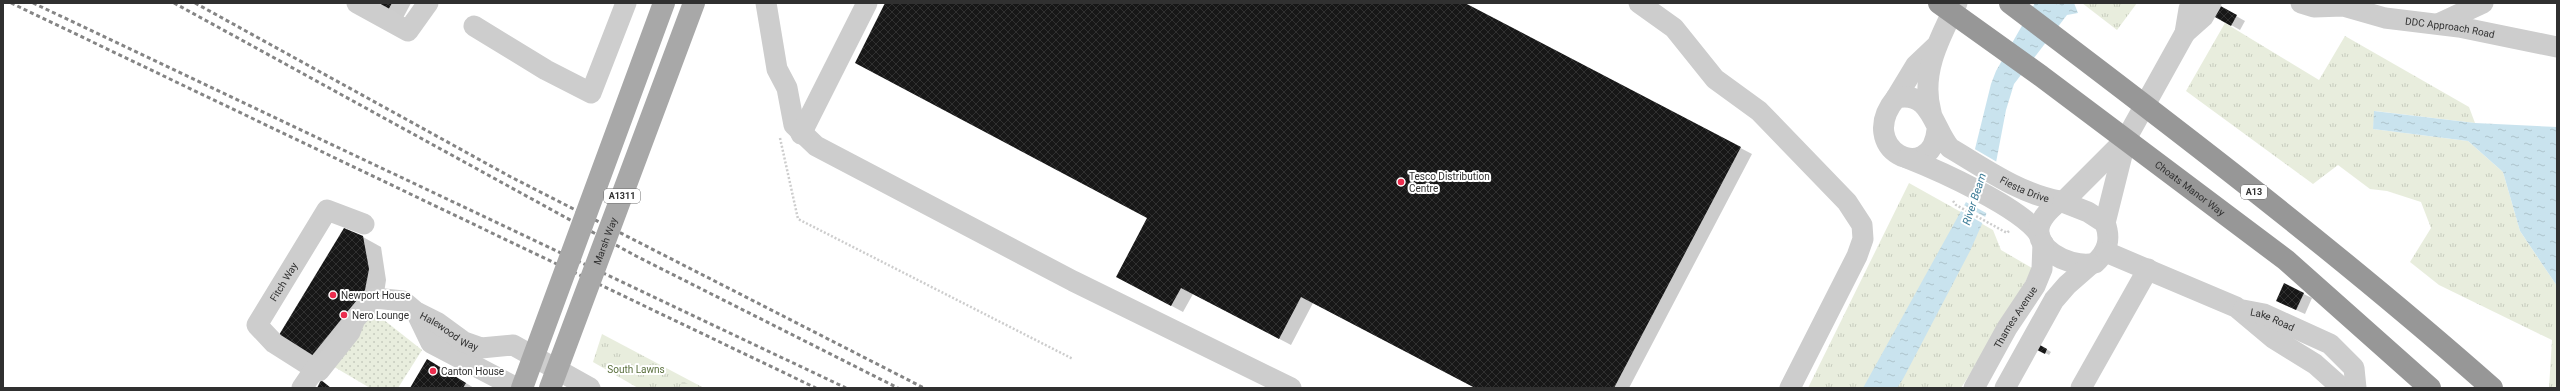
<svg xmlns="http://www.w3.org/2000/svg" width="2560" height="391" font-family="Roboto,sans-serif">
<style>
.grass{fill:url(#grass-tufts)}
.wetland{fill:url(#wetland-marsh)}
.garden{fill:url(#garden-dots)}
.water{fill:url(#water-ripples)}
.pier{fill:#fff}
.shadow{fill:#0003}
.building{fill:url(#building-cross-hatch)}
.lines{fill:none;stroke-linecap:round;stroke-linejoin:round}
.path{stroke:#cdcdcd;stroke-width:2.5;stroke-dasharray:2 2;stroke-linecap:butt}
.minor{stroke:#cdcdcd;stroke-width:21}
.rail{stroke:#858585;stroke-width:3;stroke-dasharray:4 3;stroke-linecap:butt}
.major-bridge{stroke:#a8a8a8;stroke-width:22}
.highway-bridge{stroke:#979797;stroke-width:22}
.poi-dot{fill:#ec2d4e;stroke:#fff;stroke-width:1.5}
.labels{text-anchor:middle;stroke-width:4;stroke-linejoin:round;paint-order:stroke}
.shield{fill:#fff;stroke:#6e6e6e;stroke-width:1}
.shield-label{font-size:9px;font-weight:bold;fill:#303030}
.street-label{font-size:10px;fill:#303030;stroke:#fff}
.poi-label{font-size:10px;fill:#303030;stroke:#fff;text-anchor:start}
.park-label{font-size:10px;fill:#586e3b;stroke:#fff}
.water-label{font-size:11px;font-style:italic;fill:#3a7b96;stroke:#fff}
</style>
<defs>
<pattern id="grass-tufts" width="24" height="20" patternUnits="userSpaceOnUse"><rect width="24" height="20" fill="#e8eddd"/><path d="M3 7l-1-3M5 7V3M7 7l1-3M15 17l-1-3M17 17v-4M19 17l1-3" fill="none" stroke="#c7ccbe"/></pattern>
<pattern id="wetland-marsh" width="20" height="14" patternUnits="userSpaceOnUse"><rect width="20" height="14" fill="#e8eddd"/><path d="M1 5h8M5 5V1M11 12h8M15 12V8" fill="none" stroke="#c7ccbe"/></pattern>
<pattern id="garden-dots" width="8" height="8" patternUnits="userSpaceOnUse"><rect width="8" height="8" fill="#e8eddd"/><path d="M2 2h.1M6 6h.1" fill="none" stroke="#c7ccbe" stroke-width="1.8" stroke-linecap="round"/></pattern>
<pattern id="water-ripples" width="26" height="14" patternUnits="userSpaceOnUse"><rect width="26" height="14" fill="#c9e3ee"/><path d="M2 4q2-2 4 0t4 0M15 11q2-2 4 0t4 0" fill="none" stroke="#adc3cc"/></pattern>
<pattern id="building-cross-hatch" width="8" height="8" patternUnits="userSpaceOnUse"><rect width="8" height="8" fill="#171717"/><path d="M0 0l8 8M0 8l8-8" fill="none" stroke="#303030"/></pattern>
</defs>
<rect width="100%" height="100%" fill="#fff"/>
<g class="grass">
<polygon points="2082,3 2137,3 2117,30"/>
<polygon points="2225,23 2319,80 2345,36 2469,107 2475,123 2375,111 2373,129 2468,141 2503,172 2520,231 2557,286 2557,388 2549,388 2552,340 2439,285 2410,262 2431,228 2421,202 2387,191 2370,189 2338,165 2313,184 2186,91"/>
<polygon points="1909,183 1993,230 2001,250 2032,268 2016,302 1961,388 1808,388"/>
<polygon points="602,334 704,388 638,388 593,362"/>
</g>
<polygon class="wetland" points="682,381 696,388 680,388"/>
<polygon class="garden" points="370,309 422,350 398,388 370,388 331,365"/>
<g class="water">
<polygon points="2035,3 2074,3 2078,13 2067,15 2014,84 2006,110 1986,215 1970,251 1903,379 1897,388 1863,388 1966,202 1975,149 1991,84 1996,71"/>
<polygon points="2374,111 2475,123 2557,127 2557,286 2520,231 2503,172 2468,141 2373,129"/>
</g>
<g class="pier">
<polygon points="1973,148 1997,162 1988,214 1964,201"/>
<polygon points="1962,204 1987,218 1984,224 1959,210"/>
</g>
<g class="shadow">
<polygon points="373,3 411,3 402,20"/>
<polygon points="887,3 1463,3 1752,154 1629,388 1476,388 1313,303 1291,345 1193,294 1183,312 1129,283 1148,218"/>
<polygon points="2192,3 2213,3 2245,21 2240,30"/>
<polygon points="363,237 381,247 386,280 383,300 328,367 310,357"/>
<polygon points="2285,285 2312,298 2305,314 2285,305"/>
<polygon points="2041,346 2051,352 2049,355 2039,349"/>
<polygon points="428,360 445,370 474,388 411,388"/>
</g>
<g class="building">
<polygon points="371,3 392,3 387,12"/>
<polygon points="885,3 1465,3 1741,147 1614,388 1475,388 1301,297 1279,339 1181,288 1171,306 1116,277 1147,218 855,63"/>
<polygon points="2190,3 2215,3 2237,15 2231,26"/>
<polygon points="344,228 363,236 369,269 365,290 310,358 279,335"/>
<polygon points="2284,283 2304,293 2296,310 2276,301"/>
<polygon points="2040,345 2047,349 2045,354 2037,350"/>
<polygon points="427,359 466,383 463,388 410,388"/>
<polygon points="321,380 331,388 317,388"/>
</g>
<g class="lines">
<g class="path">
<polyline points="780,138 798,219 1073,359"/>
<polyline points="1953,201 1956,205 2007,233 2009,231"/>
</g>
<g class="minor">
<polyline points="357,3 408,31 428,3"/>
<polyline points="766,3 777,69 787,88 794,125 816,146 1073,281 1291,388"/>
<polyline points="1639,3 1674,28 1715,79 1759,111 1847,202 1862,225 1863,239 1857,256 1790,388"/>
<path id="s1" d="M2301 3 2314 7 2343 6 2385 18 2459 27 2557 47"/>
<polyline points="2438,24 2483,3"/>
<polyline points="474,26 546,70 591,93 626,3"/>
<polyline points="2185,33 2203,17 2211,3"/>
<polyline points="1896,98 1916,65 1935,47"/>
<path d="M1931 112C1920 73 1940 37 1957 3"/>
<path id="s2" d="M1937 130C1931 187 1854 149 1896 98 1931 90 1933 128 1950 148 1984 168 2020 194 2060 201"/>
<polyline points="801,134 867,3"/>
<path d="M1907 158C1940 171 2020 207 2039 234"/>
<path d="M2060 201 2088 212 2105 223C2111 239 2108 251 2095 263 2077 268 2043 256 2039 234 2037 221 2051 208 2060 201Z"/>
<polyline points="2063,202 2126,139"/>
<polyline points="2105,223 2126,139 2185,33 2189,9 2192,3"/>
<polyline points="2106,252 2236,307 2273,338 2315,364 2342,388"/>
<path id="s3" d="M2243 310 2264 314 2330 344 2354 368 2356 388"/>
<polyline points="416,312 431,343 517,388"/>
<path id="s4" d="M315 369 274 343 257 325 327 210 364 224"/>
<path id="s5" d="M302 388 315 369 319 371 350 332 355 319 375 298 403 301 416 312 438 323 464 342 481 348 513 345 590 388"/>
<path id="s6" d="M1974 388 2007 328 2035 286 2042 269 2043 243"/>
<polyline points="2005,388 2054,300 2067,285 2091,264"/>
<polyline points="2081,388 2148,269"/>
</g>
<g class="rail">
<polyline points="11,3 816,388"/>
<polyline points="33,3 846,388"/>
<polyline points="174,3 636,256 898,388"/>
<polyline points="195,3 511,177 924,388"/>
</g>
<g class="major-bridge">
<polyline points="522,388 664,3"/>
<path id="s7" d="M550 388 694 3"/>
</g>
<g class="highway-bridge">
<path id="s8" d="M1939 3 2041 76 2286 260 2430 388"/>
<path d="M2010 3C2174 127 2338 252 2492 388"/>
</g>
</g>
<g class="poi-dot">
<circle cx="1401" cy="182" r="4"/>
<circle cx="333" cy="295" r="4"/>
<circle cx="344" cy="315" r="4"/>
<circle cx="433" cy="371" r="4"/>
</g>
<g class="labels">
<g class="shield">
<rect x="2241" y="185" width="26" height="14" rx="3"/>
<rect x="604" y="189" width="36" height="14" rx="3"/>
</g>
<g class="shield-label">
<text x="2254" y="195">A13</text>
<text x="622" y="199">A1311</text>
</g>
<g class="street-label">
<text dy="4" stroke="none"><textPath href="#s1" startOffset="152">DDC Approach Road</textPath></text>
<text dy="4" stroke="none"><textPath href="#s2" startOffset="287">Fiesta Drive</textPath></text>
<text dy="4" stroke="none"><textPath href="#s8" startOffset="312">Choats Manor Way</textPath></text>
<text dy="4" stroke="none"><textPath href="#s7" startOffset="157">Marsh Way</textPath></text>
<text dy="4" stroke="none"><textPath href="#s4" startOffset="124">Fitch Way</textPath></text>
<text dy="4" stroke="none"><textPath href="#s6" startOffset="82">Thames Avenue</textPath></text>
<text dy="4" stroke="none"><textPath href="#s3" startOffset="31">Lake Road</textPath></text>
<text dy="4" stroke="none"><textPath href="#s5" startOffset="204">Halewood Way</textPath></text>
</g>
<g class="poi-label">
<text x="1409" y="180">Tesco Distribution<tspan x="1409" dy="12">Centre</tspan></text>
<text x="341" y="299">Newport House</text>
<text x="352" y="319">Nero Lounge</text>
<text x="441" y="375">Canton House</text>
</g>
<g class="park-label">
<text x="636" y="373">South Lawns</text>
</g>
<g class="water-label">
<text transform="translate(1974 199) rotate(-72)" y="4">River Beam</text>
</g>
</g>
<rect width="2560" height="391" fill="none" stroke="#303030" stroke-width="8"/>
</svg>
